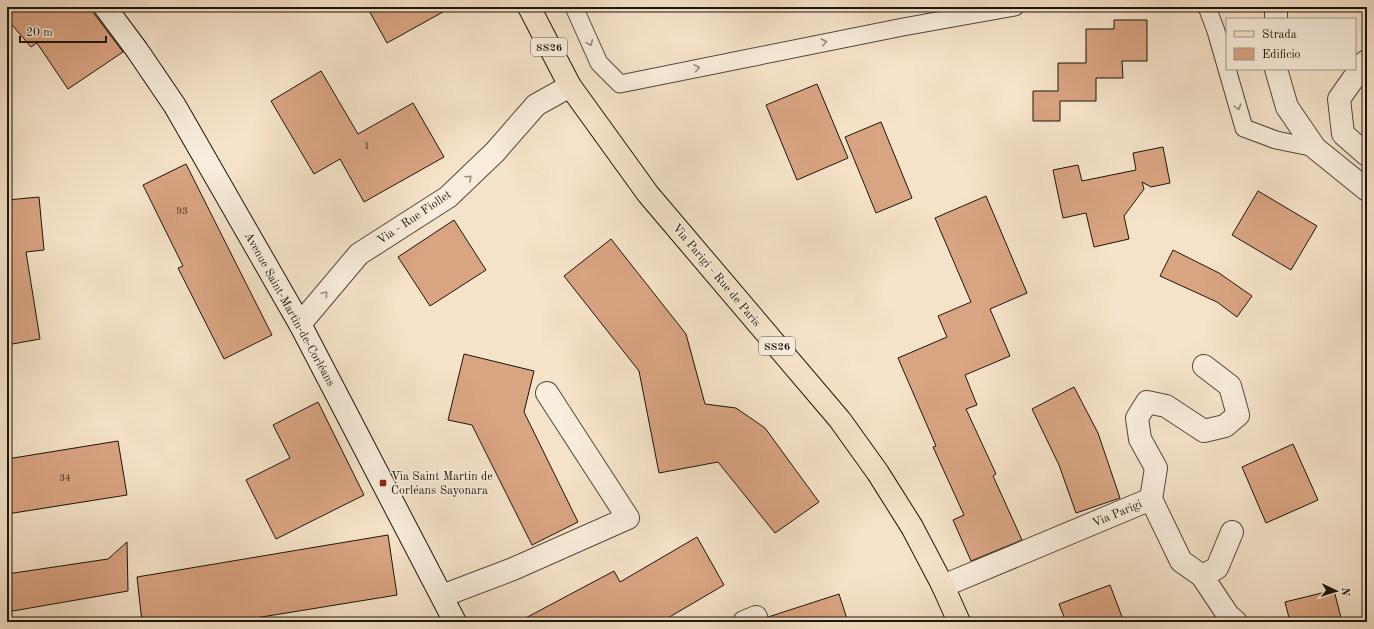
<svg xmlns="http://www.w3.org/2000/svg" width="1374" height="629" font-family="'Old Standard TT',serif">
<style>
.building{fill:#d9a482;stroke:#1c150b}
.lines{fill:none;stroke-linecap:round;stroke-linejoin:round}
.lane-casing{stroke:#52483a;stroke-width:19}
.street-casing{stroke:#52483a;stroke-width:24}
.secondary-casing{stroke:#1c150b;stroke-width:24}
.primary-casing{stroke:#1c150b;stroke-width:24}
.lane{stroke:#f8eddc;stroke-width:17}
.street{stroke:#f8eddc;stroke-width:22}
.secondary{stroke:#f8eddc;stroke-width:22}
.primary{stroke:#f5e3c9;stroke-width:22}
.oneway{stroke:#958c7e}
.poi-dot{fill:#8f2418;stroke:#f8eddc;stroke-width:1.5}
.labels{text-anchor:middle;stroke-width:3.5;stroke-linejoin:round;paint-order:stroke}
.number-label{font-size:10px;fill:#4b3929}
.shield{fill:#f8eddc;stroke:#5e564a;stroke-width:1}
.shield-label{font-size:11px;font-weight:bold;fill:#1c150b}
.street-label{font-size:12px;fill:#1c150b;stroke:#f8eddc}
.poi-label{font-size:12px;fill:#1c150b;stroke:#f8eddc;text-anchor:start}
</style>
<rect width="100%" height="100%" fill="#f5e3c9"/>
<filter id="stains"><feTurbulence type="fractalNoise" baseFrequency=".005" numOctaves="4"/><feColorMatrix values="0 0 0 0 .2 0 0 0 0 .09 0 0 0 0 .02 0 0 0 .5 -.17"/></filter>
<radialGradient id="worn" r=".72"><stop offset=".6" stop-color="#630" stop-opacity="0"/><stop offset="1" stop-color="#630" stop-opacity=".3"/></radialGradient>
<g class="building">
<polygon points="7,7 89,7 123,52 68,89 37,43 31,47 7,19"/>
<polygon points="367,7 452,7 387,43"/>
<polygon points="1114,20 1147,20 1147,61 1122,61 1123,78 1096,78 1096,101 1060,101 1060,121 1033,121 1033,91 1058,91 1058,63 1086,63 1086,29 1114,29"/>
<polygon points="321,71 358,134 413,103 444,157 364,202 340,159 314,174 271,101"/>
<polygon points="817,84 848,158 797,180 766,105"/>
<polygon points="881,122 912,198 876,213 845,137"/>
<polygon points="1163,147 1170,183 1151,187 1142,182 1144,189 1124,216 1129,239 1094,247 1086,213 1063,218 1053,170 1078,165 1082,181 1136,170 1133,153"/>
<polygon points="186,164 272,335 224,359 178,268 183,266 143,185"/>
<polygon points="1258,191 1317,226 1291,270 1232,235"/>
<polygon points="986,196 1027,293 990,309 1010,356 965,375 977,405 966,409 996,474 993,476 1022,540 971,561 953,520 964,515 933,447 936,446 898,358 947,337 938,316 971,302 935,218"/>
<polygon points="39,197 44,250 26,252 40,339 7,345 7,200"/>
<polygon points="454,220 486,270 430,306 398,257"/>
<polygon points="611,239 686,334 705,404 736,408 765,428 819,502 775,533 718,462 659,473 639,371 564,276"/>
<polygon points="1173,250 1219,273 1252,296 1237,317 1217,302 1160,276"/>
<polygon points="464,354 534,371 524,412 578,522 532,545 472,425 448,420"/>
<polygon points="1074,387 1098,433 1120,498 1076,513 1059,465 1032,409"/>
<polygon points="318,402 364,495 276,539 246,480 290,458 273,425"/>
<polygon points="118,441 127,495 7,514 7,459"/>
<polygon points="1293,444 1318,500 1266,523 1242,467"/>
<polygon points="388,535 397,595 231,622 142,622 137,577"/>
<polygon points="697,537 724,585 661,622 518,622 614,571 620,582"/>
<polygon points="127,542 128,591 7,612 7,574 108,559"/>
<polygon points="1110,585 1124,622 1066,622 1059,604"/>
<polygon points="1334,590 1342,622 1290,622 1285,602"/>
<polygon points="839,594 848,622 768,622 768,617"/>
</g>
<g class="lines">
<defs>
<g id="lane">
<polyline points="574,7 599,63 620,84 903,27 1015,7"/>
<polyline points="1207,7 1216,31 1244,128 1276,140 1315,148"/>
</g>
<g id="street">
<polyline points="1276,19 1276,7"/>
<polyline points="1367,61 1365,62 1339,99 1343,134 1367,155"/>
<polyline points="1276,69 1287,107 1315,148 1367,190"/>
<polyline points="300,324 359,254 448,197 495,152 536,105 570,86"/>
<polyline points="1151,499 1181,561 1202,576 1217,568 1232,532"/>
<polyline points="1202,576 1228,615 1236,622"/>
<polyline points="943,586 1151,499 1156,468 1140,439 1137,418 1147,402 1166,406 1204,431 1225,426 1238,415 1230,386 1204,366"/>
<polyline points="442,596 513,569 628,518 547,393"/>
<polyline points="744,622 756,617"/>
</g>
<polyline id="secondary" points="105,7 137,50 175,106 300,324 455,622"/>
<polyline id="primary" points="529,7 570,86 648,194 840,420 878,473 912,527 943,586 959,622"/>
</defs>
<use href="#lane" class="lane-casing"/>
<use href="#street" class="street-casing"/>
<use href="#secondary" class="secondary-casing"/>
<use href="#primary" class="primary-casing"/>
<use href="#lane" class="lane"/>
<use href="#street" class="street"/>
<use href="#secondary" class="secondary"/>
<use href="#primary" class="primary"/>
</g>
<defs><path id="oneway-chevron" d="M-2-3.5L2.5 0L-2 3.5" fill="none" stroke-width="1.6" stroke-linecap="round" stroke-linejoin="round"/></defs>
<g class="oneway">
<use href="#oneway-chevron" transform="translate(824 42) rotate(-11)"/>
<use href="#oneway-chevron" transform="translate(590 43) rotate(66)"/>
<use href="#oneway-chevron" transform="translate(697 68) rotate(-11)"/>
<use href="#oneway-chevron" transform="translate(1238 107) rotate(74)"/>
<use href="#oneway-chevron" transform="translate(469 178) rotate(-43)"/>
<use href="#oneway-chevron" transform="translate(325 294) rotate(-50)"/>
</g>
<rect class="poi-dot" x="379" y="479" width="8" height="8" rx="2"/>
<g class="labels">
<g class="number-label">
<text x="367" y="149">1</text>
<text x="182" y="214">93</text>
<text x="65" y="481">34</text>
</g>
<g class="shield">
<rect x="531" y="38" width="36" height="18" rx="3"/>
<rect x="759" y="337" width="36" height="18" rx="3"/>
</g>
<g class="shield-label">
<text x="549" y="51">SS26</text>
<text x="777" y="350">SS26</text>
</g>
<g class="street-label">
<text transform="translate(414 217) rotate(-34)" y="4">Via - Rue Fiollet</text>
<text transform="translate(717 275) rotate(50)" y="4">Via Parigi - Rue de Paris</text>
<text transform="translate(290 309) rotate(61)" y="4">Avenue Saint-Martin-de-Corléans</text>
<text transform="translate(1117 513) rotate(-23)" y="4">Via Parigi</text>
</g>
<g class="poi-label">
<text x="391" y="480">Via Saint Martin de<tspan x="391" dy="14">Corléans Sayonara</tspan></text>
</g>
</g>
<rect width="1374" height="629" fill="none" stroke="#f5e3c9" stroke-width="24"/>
<rect x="8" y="8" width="1358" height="613" fill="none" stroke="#1c150b" stroke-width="2"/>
<rect x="12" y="12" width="1350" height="605" fill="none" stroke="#1c150b"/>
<rect x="1226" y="18" width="130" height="52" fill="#f8eddc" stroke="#a09788"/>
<rect x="1234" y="31" width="20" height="6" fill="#f5e3c9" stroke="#a09788"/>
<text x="1262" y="38" font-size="12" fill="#1c150b">Strada</text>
<rect x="1234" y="48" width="20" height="12" fill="#d9a482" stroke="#a09788"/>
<text x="1262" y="58" font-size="12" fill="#1c150b">Edificio</text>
<g transform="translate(1336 591) rotate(94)" stroke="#f8eddc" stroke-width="3" paint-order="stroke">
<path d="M0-3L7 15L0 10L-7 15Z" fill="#1c150b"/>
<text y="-6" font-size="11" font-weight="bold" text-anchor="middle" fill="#1c150b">N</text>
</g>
<path d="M20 36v6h86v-6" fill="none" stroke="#1c150b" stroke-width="2"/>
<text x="26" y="36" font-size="12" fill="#1c150b" stroke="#f8eddc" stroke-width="3" paint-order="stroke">20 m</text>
<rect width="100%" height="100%" filter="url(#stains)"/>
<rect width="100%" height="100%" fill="url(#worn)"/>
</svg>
